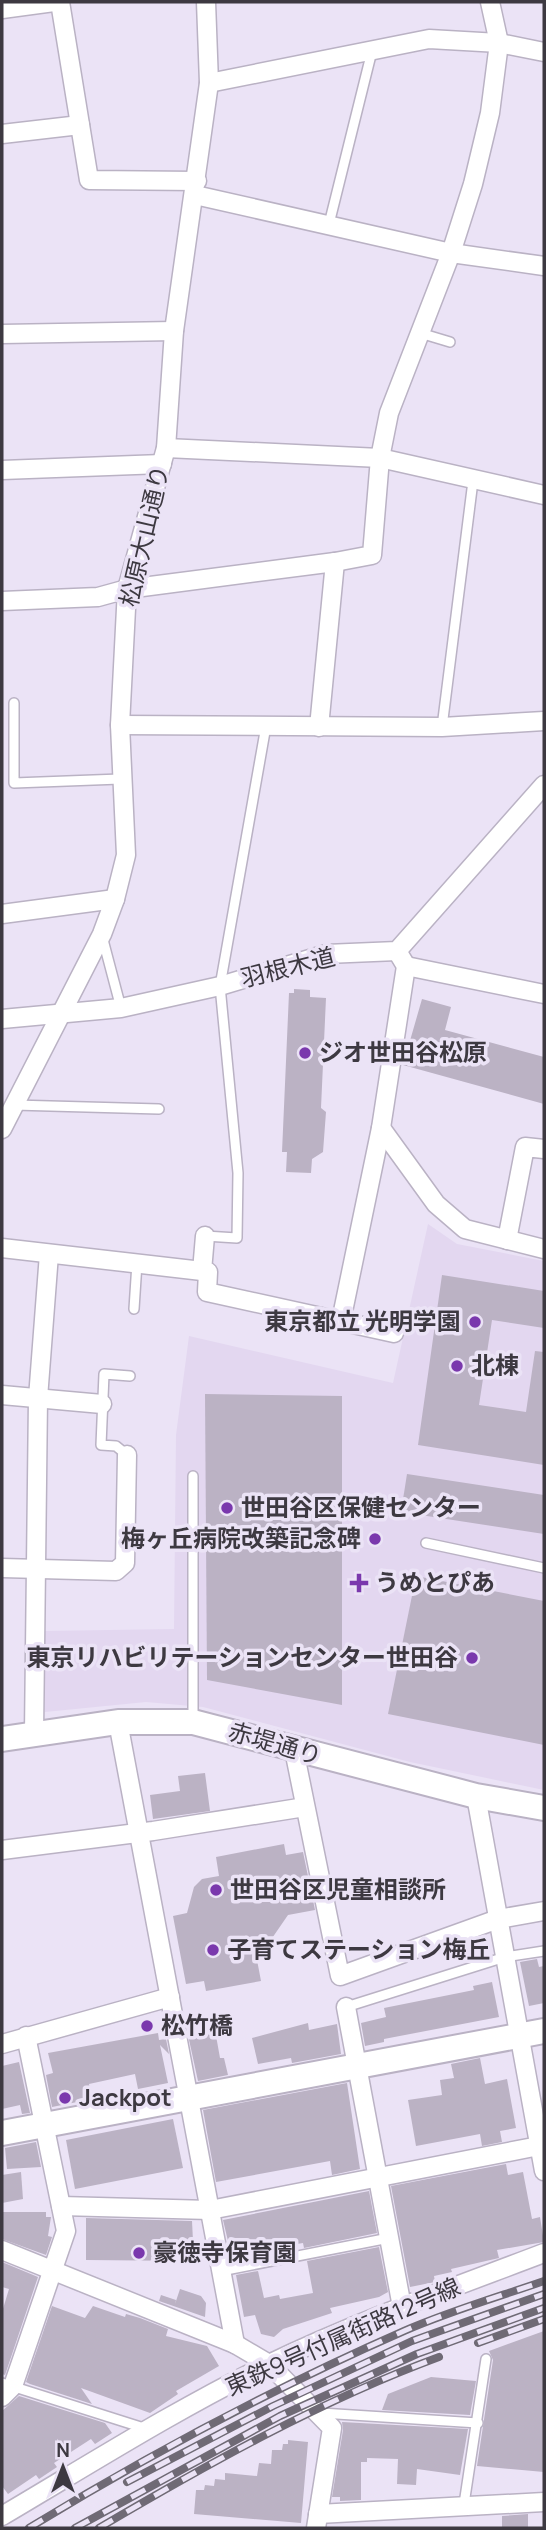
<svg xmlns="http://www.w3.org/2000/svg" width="546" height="2530" font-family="Manrope,'Noto Sans JP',sans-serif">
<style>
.built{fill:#e3d7f0}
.building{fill:#bbb2c4}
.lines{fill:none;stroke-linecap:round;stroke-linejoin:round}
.lane-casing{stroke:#bab2c4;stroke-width:12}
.street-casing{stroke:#bab2c4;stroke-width:21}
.secondary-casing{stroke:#bab2c4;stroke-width:28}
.lane{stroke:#fff;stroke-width:9}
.street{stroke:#fff;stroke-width:18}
.secondary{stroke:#fff;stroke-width:24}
.rail-casing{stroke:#6f6a75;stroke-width:8}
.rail{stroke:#ebe3f6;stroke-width:5;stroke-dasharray:16;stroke-linecap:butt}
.poi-dot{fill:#7a38ad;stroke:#ebe3f6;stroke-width:2.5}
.labels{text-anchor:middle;stroke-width:7;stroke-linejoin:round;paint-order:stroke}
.street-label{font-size:24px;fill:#3d3941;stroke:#ebe3f6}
.poi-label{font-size:24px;font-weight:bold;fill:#3d3941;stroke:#ebe3f6;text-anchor:start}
</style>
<rect width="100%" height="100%" fill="#ebe3f6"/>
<polygon class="built" points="428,1224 457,1244 544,1261 544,1790 410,1762 203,1707 146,1702 45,1712 44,1631 174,1629 176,1435 189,1336 393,1383"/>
<g class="building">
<polygon points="294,989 310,990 310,997 326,998 321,1108 326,1112 323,1152 312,1159 311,1173 286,1172 287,1152 282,1152 289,993 294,993"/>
<polygon points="422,999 451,1007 445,1030 544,1057 544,1104 403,1065"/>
<polygon points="442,1275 544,1291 544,1328 492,1320 479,1405 526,1412 535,1351 544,1352 544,1465 418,1445"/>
<polygon points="205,1394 342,1396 342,1705 207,1680"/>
<polygon points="407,1474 544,1495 544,1534 401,1512"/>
<polygon points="416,1576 544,1601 544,1745 388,1714"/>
<polygon points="205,1773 210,1811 153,1819 150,1795 180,1791 178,1776"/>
<polygon points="284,1844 286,1855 303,1852 315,1910 288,1915 257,1960 261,1981 206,1991 204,1981 186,1984 173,1916 187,1913 194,1887 202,1879 219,1876 216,1857"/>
<polygon points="537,1959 539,1967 544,1966 544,2003 529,2006 520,1962"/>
<polygon points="492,1982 499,2017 384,2039 384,2042 365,2046 361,2023 386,2017 384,2008 474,1990 473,1986"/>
<polygon points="308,2023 309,2030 337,2024 341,2054 292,2063 291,2058 258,2064 252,2038"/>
<polygon points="215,2030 220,2058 224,2058 228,2075 198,2081 188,2035"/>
<polygon points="158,2033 159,2040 166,2039 169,2054 160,2045 168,2083 138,2089 135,2074 89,2084 92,2099 52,2107 46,2075 53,2073 48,2053"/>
<polygon points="480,2058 485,2084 507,2079 516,2128 500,2131 502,2142 482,2146 480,2134 416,2146 408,2100 442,2095 440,2080 454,2078 451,2064"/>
<polygon points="19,2062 30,2113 22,2114 20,2105 2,2109 2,2066"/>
<polygon points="347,2083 360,2169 332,2175 330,2161 216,2182 203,2110"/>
<polygon points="173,2119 183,2168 75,2189 66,2140"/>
<polygon points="36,2142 41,2167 7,2169 5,2148"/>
<polygon points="506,2164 508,2175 523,2172 532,2219 540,2217 544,2242 497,2250 499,2258 451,2269 452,2272 434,2276 435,2282 410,2287 391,2186"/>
<polygon points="21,2172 23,2199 2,2203 2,2175"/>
<polygon points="369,2191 377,2233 304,2248 303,2243 254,2251 255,2257 233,2262 223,2220"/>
<polygon points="2,2212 46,2212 46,2217 51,2217 48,2236 52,2237 46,2255 2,2239"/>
<polygon points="86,2218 192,2221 194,2261 86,2260"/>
<polygon points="379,2247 388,2292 379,2297 330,2308 332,2313 283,2329 274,2337 261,2334 255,2315 244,2317 236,2275 258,2271 264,2298 279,2295 280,2299 313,2293 307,2261"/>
<polygon points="2,2262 38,2277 5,2375 2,2374 2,2312 9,2289 2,2287"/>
<polygon points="180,2289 201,2296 206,2303 205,2317 159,2301 161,2295 176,2300 175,2304"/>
<polygon points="52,2306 85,2318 93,2306 125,2317 126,2314 140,2318 168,2329 166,2336 207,2346 219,2366 176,2391 178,2394 150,2413 81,2388 92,2404 30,2384 26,2382"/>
<polygon points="544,2331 544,2472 477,2466 493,2360 489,2351"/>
<polygon points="431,2377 476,2381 470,2415 382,2410 388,2394"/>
<polygon points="19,2396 105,2423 112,2433 95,2444 91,2439 54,2463 57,2467 39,2479 36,2475 8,2494 2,2486 2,2411"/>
<polygon points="342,2422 468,2429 460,2475 417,2469 416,2485 397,2484 398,2459 367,2458 367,2462 361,2462 361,2500 340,2501 340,2497 332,2497 343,2430"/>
<polygon points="288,2440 308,2442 301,2523 194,2514 196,2490 204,2490 205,2485 214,2486 215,2479 225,2480 225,2473 257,2476 259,2463 271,2464 272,2450 282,2450 283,2444 288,2444"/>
<polygon points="528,2514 528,2528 502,2528 502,2516"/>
</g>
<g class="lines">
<defs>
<g id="lane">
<polyline points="329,224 372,51"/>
<polyline points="420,333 450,342"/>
<polyline points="14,703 14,783 120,779"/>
<polyline points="442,727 473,481"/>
<polyline points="102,936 121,1008"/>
<polyline points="14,1105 159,1109"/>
<polyline points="205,1236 237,1238 238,1173 220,986 266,726"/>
<polyline points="134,1309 137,1263"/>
<polyline points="127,1455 116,1446 101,1445 104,1374 130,1376"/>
<polyline points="193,1476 193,1719"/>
<polyline points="426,1543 544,1568"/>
<polyline points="346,2007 505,1957 544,1951"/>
<polyline points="221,2271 389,2238"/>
<polyline points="2,2383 147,2429"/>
<polyline points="321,2413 478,2423"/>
<polyline points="464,2504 486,2359"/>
</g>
<g id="street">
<polyline points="60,2 89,180 197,181"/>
<polyline points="2,9 54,2"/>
<polyline points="209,83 429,39 499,43 544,52"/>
<polyline points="2,134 80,125"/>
<polyline points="195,195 451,253 544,266"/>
<polyline points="2,334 174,331"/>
<polyline points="166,448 380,458 544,495"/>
<polyline points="2,470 162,464"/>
<polyline points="2,601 98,597 127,589 335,562 372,555 380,458 389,413 451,253 473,184 490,113 499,43 490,2"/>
<polyline points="120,725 442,727 544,721"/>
<polyline points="319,727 335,562"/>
<polyline points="2,914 115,899"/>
<polyline points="406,966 544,994"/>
<polyline points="2,1019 121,1008 220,986 326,954 397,951 544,785"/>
<polyline points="381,1128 436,1204 465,1229 544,1249"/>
<polyline points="2,1129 102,934 115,899 126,855 120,725 127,589 166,448 174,331 209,83 206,2"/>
<polyline points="205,1236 202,1271 208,1272 207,1292 394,1333"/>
<polyline points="507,1240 525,1147 544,1149"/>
<polyline points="2,1248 202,1271"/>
<polyline points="341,1321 381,1128 406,966 397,951"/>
<polyline points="2,1395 102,1404"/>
<polyline points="2,1568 116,1571 125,1563 127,1455"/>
<polyline points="118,1722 235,2344"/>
<polyline points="34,1733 38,1398 49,1254"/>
<polyline points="294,1750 340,1976 498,1919 544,1911"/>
<polyline points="476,1796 544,2171"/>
<polyline points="2,1850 153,1831 305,1807"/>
<polyline points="346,2007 402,2307"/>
<polyline points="2,2044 170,1997"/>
<polyline points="61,2206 210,2210 544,2145"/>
<polyline points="2,2250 235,2344 269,2364 332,2428 316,2528"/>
<polyline points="2,2397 13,2386 66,2231 26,2036"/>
<polyline points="318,2514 544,2502"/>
<path d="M2 2516C90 2464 177 2409 269 2364 358 2321 452 2288 544 2253"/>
</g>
<g id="secondary">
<polyline points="2,1739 118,1722 193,1722 476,1796 544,1808"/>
<polyline points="2,2133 544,2031"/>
</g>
</defs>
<use href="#lane" class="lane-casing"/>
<use href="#street" class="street-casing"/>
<use href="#secondary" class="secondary-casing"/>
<use href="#lane" class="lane"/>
<use href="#street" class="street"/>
<use href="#secondary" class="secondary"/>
<defs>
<g id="rail">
<polyline points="478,2343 544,2319"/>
<polyline points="127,2482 273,2406 412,2341 544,2294"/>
<path d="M29 2528C150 2454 274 2388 404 2331 450 2311 498 2297 544 2281"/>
<polyline points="75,2528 280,2416 417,2354 544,2308"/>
<path d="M99 2528C206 2465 322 2400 439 2357"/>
</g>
</defs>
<use href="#rail" class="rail-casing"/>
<use href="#rail" class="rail"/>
</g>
<g class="poi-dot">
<circle cx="305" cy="1053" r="7"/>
<circle cx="475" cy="1322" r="7"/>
<circle cx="457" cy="1366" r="7"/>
<circle cx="227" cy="1508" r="7"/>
<circle cx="375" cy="1539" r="7"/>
<path d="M355.5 1572.5h7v7h7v7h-7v7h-7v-7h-7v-7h7z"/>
<circle cx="472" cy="1658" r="7"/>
<circle cx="216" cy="1890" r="7"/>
<circle cx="213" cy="1950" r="7"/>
<circle cx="147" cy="2026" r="7"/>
<circle cx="65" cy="2098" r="7"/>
<circle cx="139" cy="2253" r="7"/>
</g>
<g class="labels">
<g class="street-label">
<text transform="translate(145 536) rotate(-77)" y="8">松原大山通り</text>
<text transform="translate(288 968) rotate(-14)" y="8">羽根木道</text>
<text transform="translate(275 1744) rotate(16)" y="8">赤堤通り</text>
<text transform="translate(343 2337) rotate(-24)" y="8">東鉄9号付属街路12号線</text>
</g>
<g class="poi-label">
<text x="319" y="1061">ジオ世田谷松原</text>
<text x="461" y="1330" text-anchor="end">東京都立 光明学園</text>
<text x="471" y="1374">北棟</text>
<text x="241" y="1516">世田谷区保健センター</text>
<text x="361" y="1547" text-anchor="end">梅ヶ丘病院改築記念碑</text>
<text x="375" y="1591">うめとぴあ</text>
<text x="458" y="1666" text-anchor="end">東京リハビリテーションセンター世田谷</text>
<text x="230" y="1898">世田谷区児童相談所</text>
<text x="227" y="1958">子育てステーション梅丘</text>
<text x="161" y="2034">松竹橋</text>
<text x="79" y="2106">Jackpot</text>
<text x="153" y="2261">豪徳寺保育園</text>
</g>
</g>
<rect width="546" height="2530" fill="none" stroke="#3d3941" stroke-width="7"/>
<g transform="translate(63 2467)" stroke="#ebe3f6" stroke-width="5" paint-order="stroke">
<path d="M0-5L12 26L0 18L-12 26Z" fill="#3d3941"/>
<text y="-10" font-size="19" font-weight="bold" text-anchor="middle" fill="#3d3941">N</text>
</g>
</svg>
